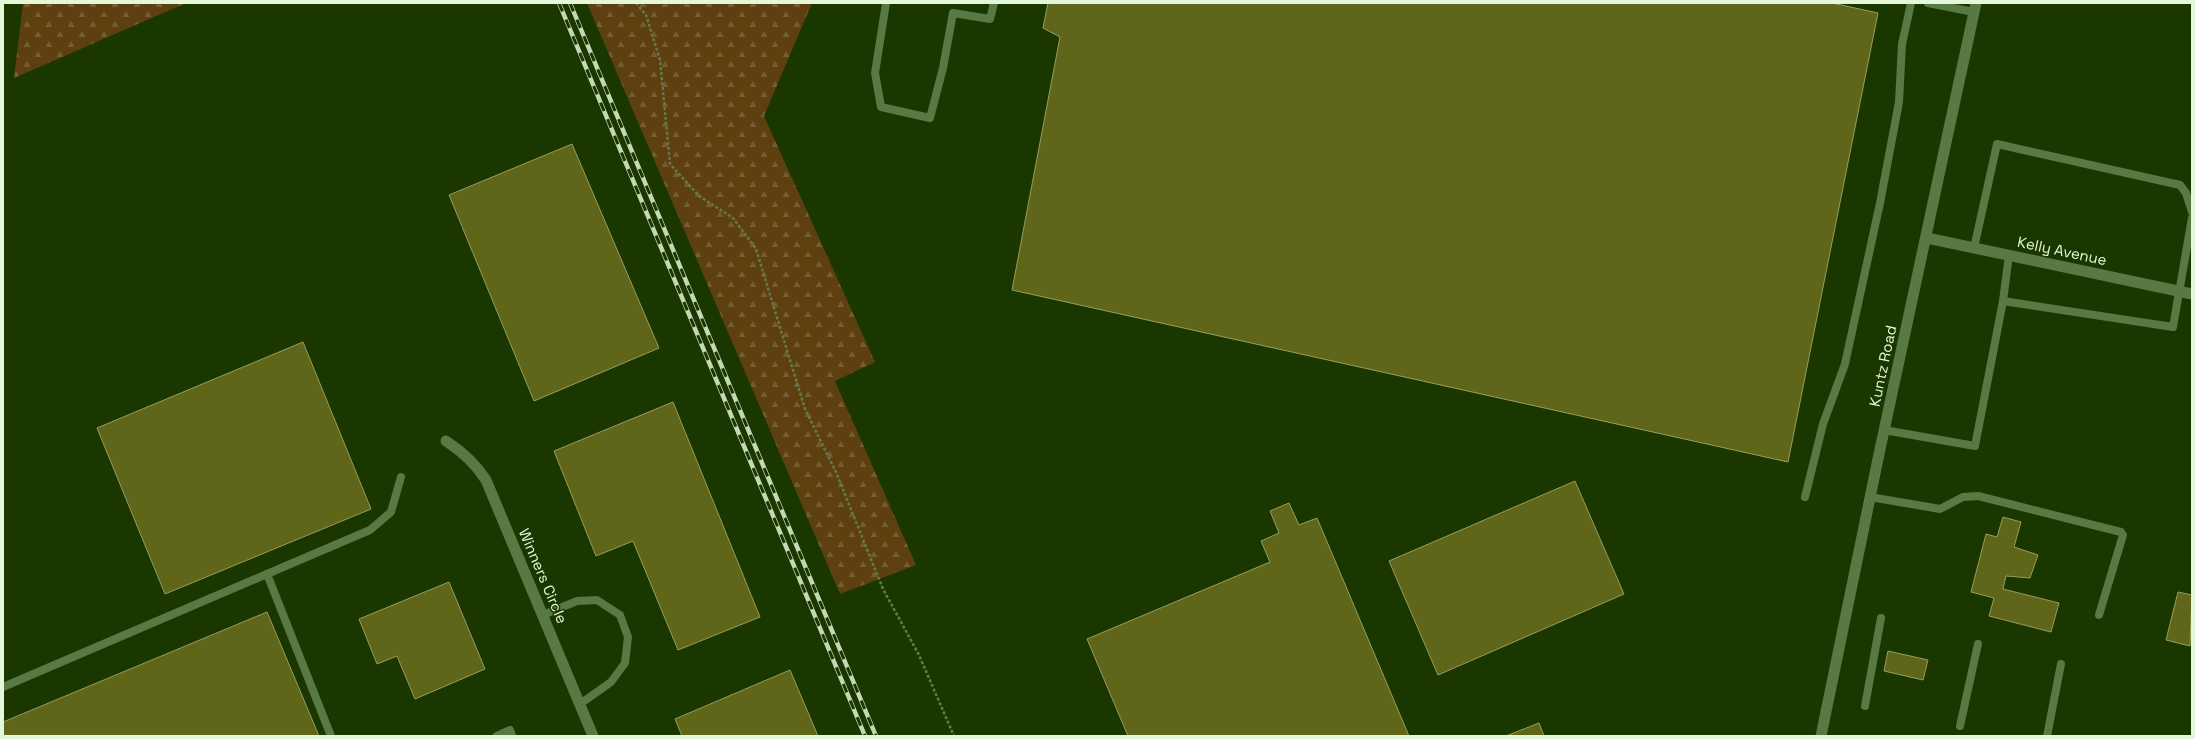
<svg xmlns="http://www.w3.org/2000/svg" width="2195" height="739" font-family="'Space Grotesk',sans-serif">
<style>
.forest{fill:url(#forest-firs)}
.building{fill:#606619;stroke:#969e5c}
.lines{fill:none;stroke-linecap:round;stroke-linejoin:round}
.path{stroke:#627b4d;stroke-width:2.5;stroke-dasharray:3 2;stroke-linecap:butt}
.service{stroke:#587943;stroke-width:8}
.minor{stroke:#587943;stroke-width:11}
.rail-casing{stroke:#c3d8b5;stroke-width:4.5}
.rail{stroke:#1a3700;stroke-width:3;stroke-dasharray:9;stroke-linecap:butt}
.labels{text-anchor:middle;stroke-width:3;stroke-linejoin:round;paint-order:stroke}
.street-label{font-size:15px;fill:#e4f7d9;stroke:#1a3700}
</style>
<defs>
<pattern id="forest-firs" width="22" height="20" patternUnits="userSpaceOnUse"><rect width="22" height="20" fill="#5e4010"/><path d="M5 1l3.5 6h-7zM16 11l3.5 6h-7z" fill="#755c32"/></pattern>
</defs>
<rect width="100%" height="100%" fill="#1a3700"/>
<g class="forest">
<polygon points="23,3 186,3 14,78"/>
<polygon points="587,3 812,3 764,116 875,362 835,381 916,565 840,594"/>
</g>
<g class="building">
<polygon points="1048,3 1832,3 1878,13 1788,462 1012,290 1060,37 1043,28"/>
<polygon points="572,144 659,348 534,401 449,195"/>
<polygon points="303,342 371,509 165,594 97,428"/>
<polygon points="673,402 760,617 678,650 633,541 596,556 554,451"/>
<polygon points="1575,481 1624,594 1438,675 1389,561"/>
<polygon points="1289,503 1299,525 1317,518 1409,736 1128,736 1087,639 1270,562 1261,541 1279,533 1270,511"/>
<polygon points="2003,517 2021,522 2014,547 2038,555 2030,578 2006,576 2003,589 2059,603 2051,632 1989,616 1994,598 1971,592 1986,534 1997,537"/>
<polygon points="449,582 485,669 415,699 397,656 377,664 359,619"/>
<polygon points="2178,592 2192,595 2190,646 2166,640"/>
<polygon points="267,612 319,736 3,736 3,722"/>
<polygon points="1888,651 1928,660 1923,680 1884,671"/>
<polygon points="790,670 818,736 682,736 675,719"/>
<polygon points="1539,723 1544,736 1506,736"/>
</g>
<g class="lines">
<polyline class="path" points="636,3 646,15 660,60 670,164 699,196 733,218 756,249 805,409 836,472 883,589 919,655 954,736"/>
<g class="service">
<polyline points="886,3 875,73 881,107 930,118 943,68 953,13 990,19 994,3"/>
<polyline points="1928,3 1974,12"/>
<polyline points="1974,248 1997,144 2180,185 2186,193 2192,212"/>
<polyline points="2009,255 2003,301 2173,327 2192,218"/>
<polyline points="1884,430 1975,446 2003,301"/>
<polyline points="1805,497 1823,424 1845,364 1880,203 1899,102 1902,44 1911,3"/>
<polyline points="1870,497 1940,509 1963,497 1978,496 2121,532 2123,535 2099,615"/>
<polyline points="543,615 577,601 597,600 620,615 628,637 625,663 611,682 580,704"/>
<polyline points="3,687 267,574"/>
<polyline points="1865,706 1881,618"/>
<polyline points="1960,726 1978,644"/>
<polyline points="331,736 267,574 370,530 391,512 401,477"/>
<polyline points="497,736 510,730 512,736"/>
<polyline points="2047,736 2061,664"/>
</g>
<g class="minor">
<polyline points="1927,238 2192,294"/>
<path d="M446 441C463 452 475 463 486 480L593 736"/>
<polyline points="1821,736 1879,454 1976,3"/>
</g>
<defs>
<g id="rail">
<polyline points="559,3 865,736"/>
<polyline points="570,3 876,736"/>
</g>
</defs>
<use href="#rail" class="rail-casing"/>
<use href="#rail" class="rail"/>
</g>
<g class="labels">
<g class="street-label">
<text transform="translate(2062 251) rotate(12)" y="5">Kelly Avenue</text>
<text transform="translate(1883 366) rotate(-78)" y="5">Kuntz Road</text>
<text transform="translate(543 576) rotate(67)" y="5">Winners Circle</text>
</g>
</g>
<rect width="2195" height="739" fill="none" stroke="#e4f7d9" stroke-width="8"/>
</svg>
